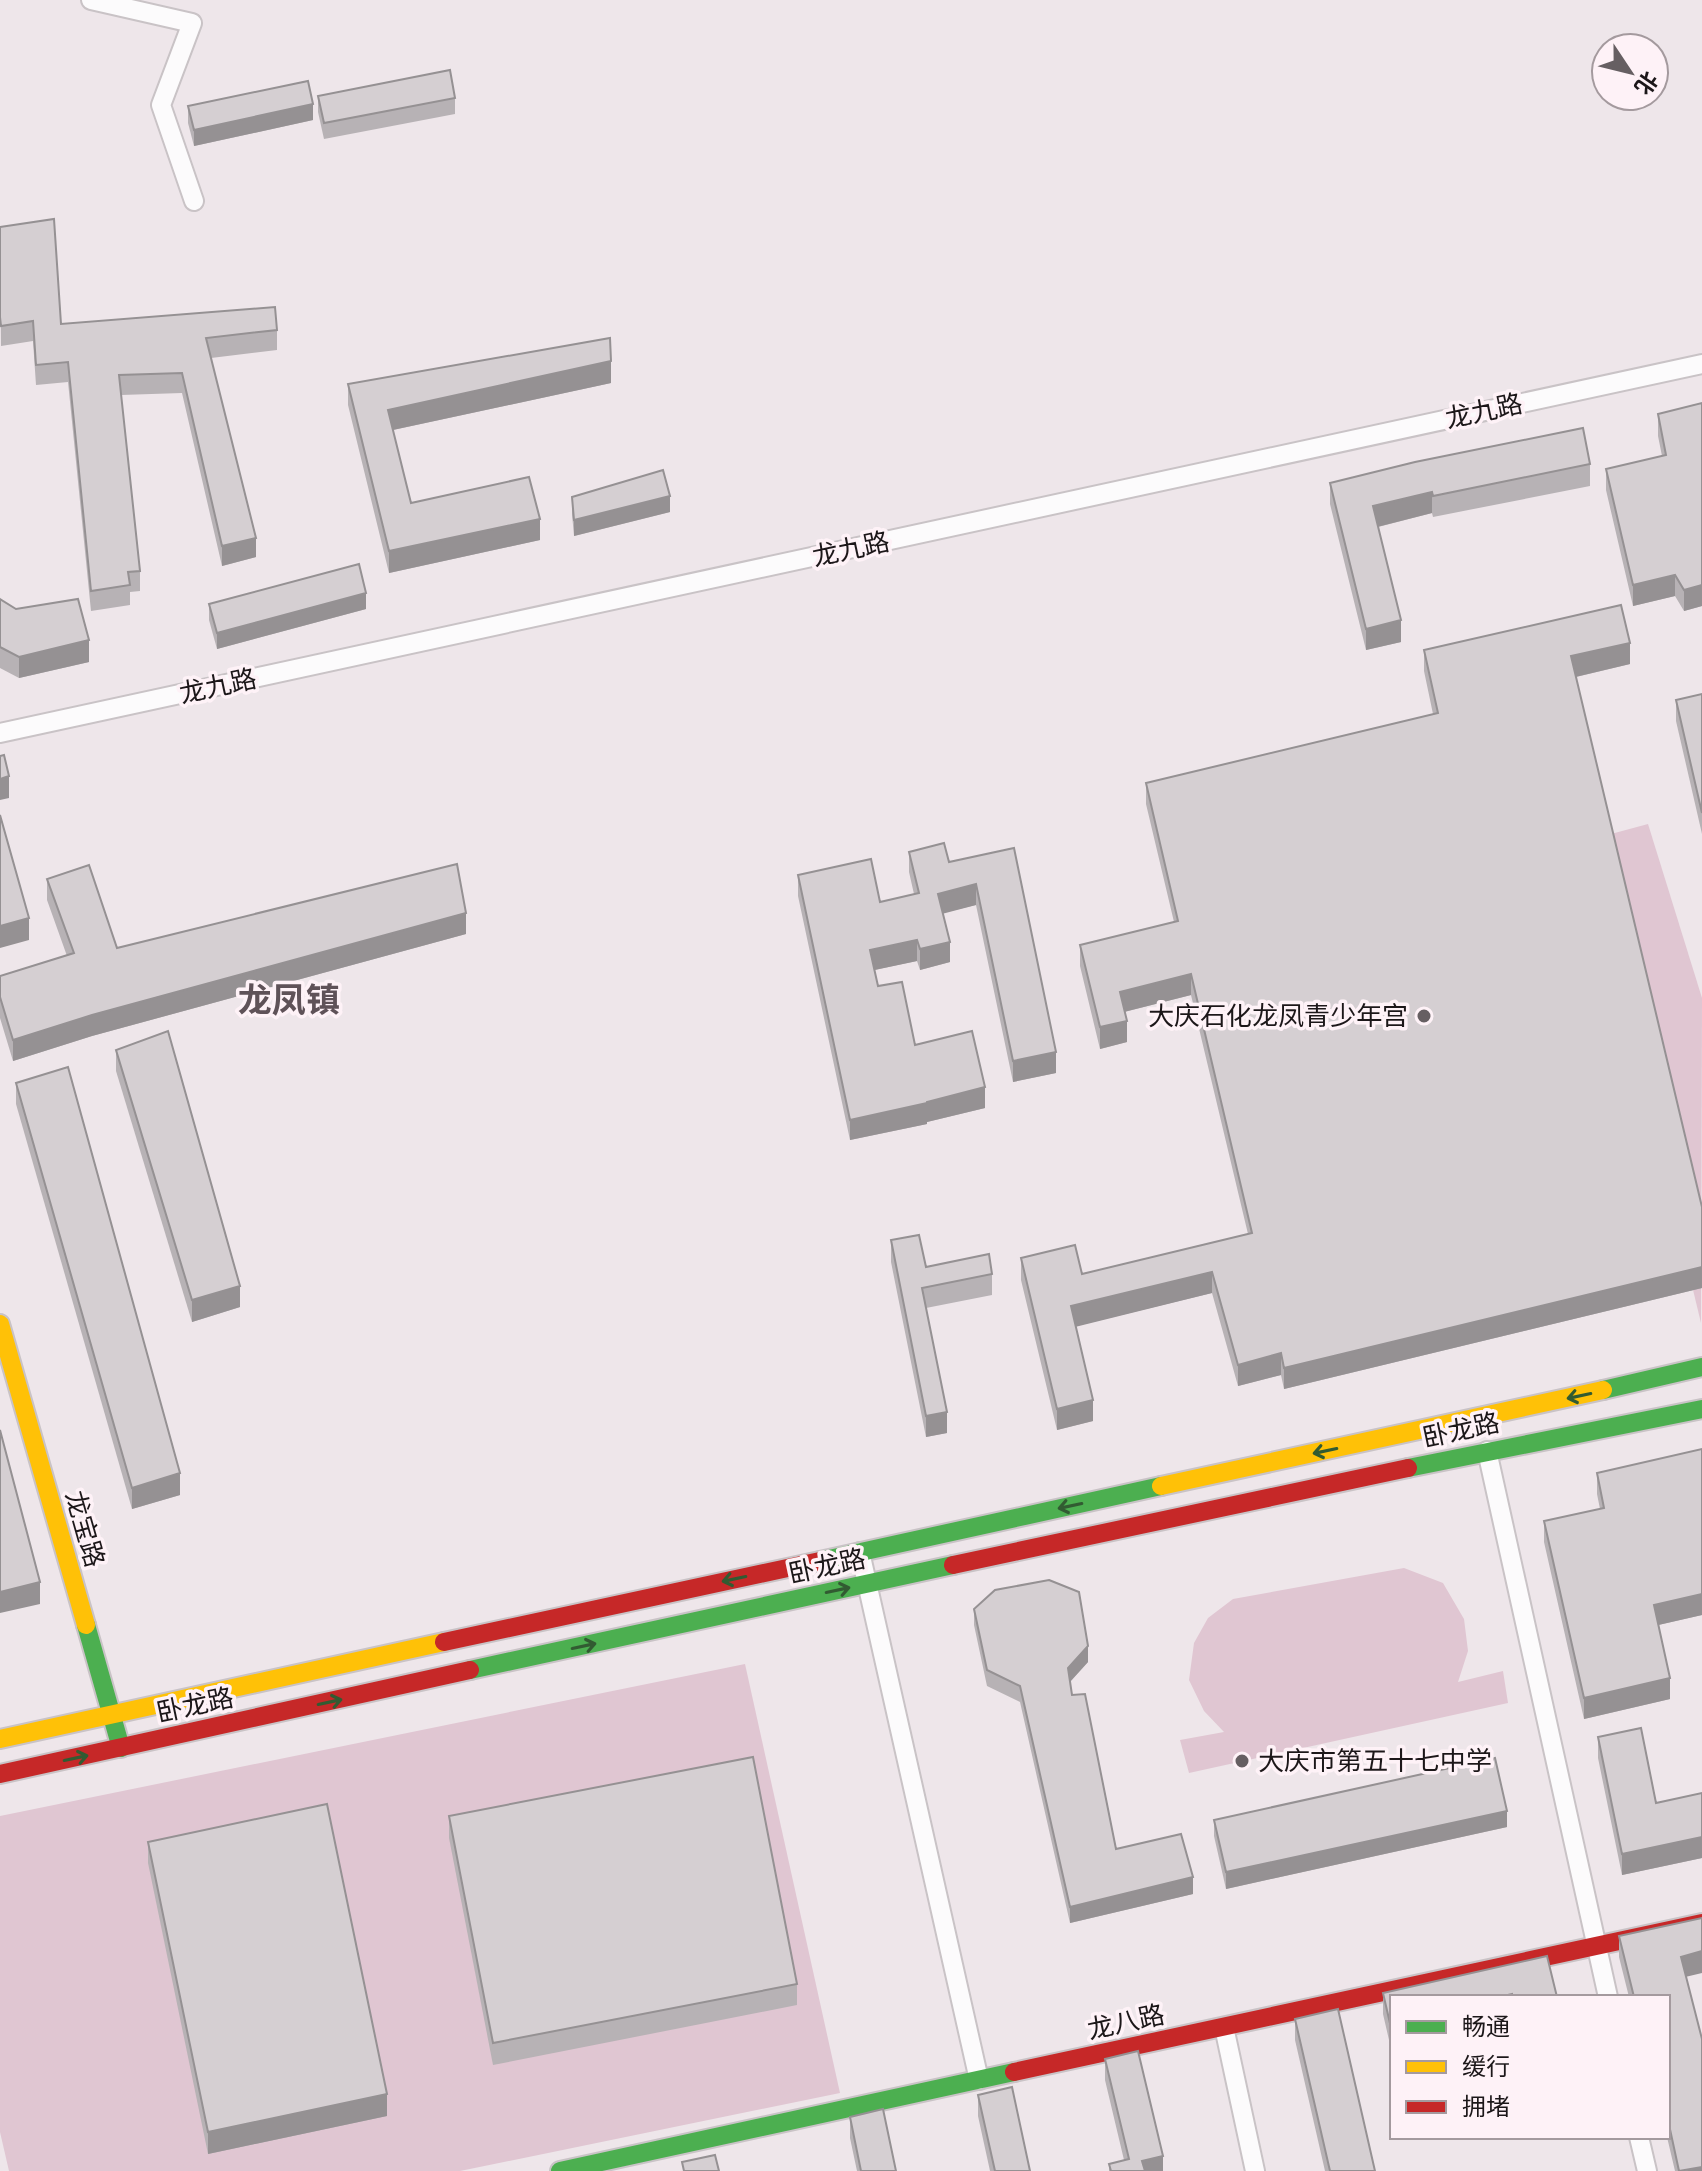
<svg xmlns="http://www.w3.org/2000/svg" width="1702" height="2171" font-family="'Work Sans','Noto Sans SC',sans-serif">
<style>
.green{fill:#e0c6d2}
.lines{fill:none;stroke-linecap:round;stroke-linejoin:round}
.street-casing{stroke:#c9c3c6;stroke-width:22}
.fast-casing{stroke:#c9c3c6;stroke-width:22}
.slow-casing{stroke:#c9c3c6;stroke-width:22}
.jam-casing{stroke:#c9c3c6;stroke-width:22}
.street{stroke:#fcfbfc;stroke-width:18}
.fast{stroke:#4caf50;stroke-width:18}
.slow{stroke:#ffc107;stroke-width:18}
.jam{stroke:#c62828;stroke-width:18}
.wall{fill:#b7b2b5}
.shaded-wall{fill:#959193}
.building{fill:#d5cfd2;stroke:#959193;stroke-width:2}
.oneway{stroke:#325b32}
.poi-dot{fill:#665f62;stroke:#fef2f7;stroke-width:3}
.labels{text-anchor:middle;stroke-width:7;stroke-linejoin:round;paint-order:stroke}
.street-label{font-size:26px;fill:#1c1719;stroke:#fef2f7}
.poi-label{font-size:26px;fill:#1c1719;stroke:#fef2f7;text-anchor:end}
.district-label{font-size:34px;font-weight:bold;fill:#5f5258;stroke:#fef2f7}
</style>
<rect width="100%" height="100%" fill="#eee6ea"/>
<g class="green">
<polygon points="1648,824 1702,998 1701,1323 1585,841"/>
<polygon points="1404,1568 1443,1583 1464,1619 1468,1651 1458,1682 1503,1671 1508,1703 1189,1773 1180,1740 1224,1732 1204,1711 1189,1680 1194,1643 1208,1618 1233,1599"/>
<polygon points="745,1664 840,2093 460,2171 9,2171 0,2132 0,1816"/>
</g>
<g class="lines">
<defs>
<g id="street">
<polyline points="91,0 192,23 161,105 194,201"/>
<polyline points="0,733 1702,364"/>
<polyline points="1487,1451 1608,1997"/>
<polyline points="860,1552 979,2080"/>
<polyline points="1224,2027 1255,2171"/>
<polyline points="1639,2137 1647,2171"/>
</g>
<g id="fast">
<polyline points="1603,1390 1702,1367"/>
<polyline points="1408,1468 1702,1409"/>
<polyline points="820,1561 1161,1486"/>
<polyline points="86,1625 121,1748"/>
<polyline points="470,1670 953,1565"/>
<polyline points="560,2171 1014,2072"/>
</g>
<g id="slow">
<polyline points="0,1324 86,1625"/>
<polyline points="1161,1486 1603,1390"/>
<polyline points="0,1739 444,1642"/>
</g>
<g id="jam">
<polyline points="953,1565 1408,1468"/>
<polyline points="444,1642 820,1561"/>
<polyline points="0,1774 470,1670"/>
<polyline points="1014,2072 1702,1923"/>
</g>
</defs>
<use href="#street" class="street-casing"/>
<use href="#fast" class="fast-casing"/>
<use href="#slow" class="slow-casing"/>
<use href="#jam" class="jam-casing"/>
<use href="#street" class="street"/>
<use href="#fast" class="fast"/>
<use href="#slow" class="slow"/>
<use href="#jam" class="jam"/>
</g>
<g class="wall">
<polygon points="318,96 455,98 455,114 324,139 318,112"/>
<polygon points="188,106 313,120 194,146 188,123"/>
<polygon points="0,227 61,324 277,330 277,350 211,358 256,557 222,566 182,393 121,395 140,571 140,591 130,592 130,605 91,611 68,382 36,385 33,341 1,346"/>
<polygon points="611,383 393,430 411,503 540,540 389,573 348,405 348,384"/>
<polygon points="1702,403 1702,606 1684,611 1675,596 1633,606 1606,490 1606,469 1662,456 1658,436 1658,414"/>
<polygon points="1590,464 1590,486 1433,517 1432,513 1378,527 1401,642 1366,650 1330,504 1330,483"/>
<polygon points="572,497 670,512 574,536 572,514"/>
<polygon points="0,599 89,662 19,678 0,668"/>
<polygon points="209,604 366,609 217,649 209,620"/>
<polygon points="1424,650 1630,664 1576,677 1702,1207 1702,1288 1284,1389 1281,1375 1238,1386 1212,1293 1076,1326 1093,1421 1057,1430 1021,1280 1021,1258 1082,1274 1248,1234 1191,995 1124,1012 1127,1042 1100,1049 1080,966 1080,945 1174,922 1146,804 1146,783 1433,714 1424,671"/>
<polygon points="1702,694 1702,834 1676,721 1676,700"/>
<polygon points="1014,848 1056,1073 1013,1082 976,905 942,913 950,962 920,970 917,961 874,970 878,986 915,1045 985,1108 927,1122 927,1124 850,1140 798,896 798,875 880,902 914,894 909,872 909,852 949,862"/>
<polygon points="47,879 117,948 466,934 92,1036 13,1061 0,1018 0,976 67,956 47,900"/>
<polygon points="116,1050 240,1307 192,1322 116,1071"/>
<polygon points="16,1083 180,1495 132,1509 16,1104"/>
<polygon points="891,1240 926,1267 992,1274 992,1295 926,1308 947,1433 926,1437 891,1262"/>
<polygon points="1597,1473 1702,1615 1658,1625 1670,1699 1584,1719 1544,1542 1544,1521 1600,1509 1597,1494"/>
<polygon points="974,1609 1088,1662 1070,1682 1072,1695 1116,1849 1193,1894 1070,1923 1020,1702 987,1686 974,1625"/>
<polygon points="1598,1737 1656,1803 1702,1793 1702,1858 1622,1875 1598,1758"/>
<polygon points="449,1816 797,1984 797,2005 493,2065 449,1838"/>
<polygon points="1214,1820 1507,1827 1226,1889 1214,1836"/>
<polygon points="148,1842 387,2116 208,2154 148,1863"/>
<polygon points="1619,1936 1686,1977 1702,2171 1675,2171 1667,2137 1668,1997 1629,1997 1619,1957"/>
<polygon points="1383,1993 1557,1997 1392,1997 1392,2053 1383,2014"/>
<polygon points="1295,2019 1375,2171 1325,2171 1295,2040"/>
<polygon points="1105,2059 1163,2171 1109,2171 1109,2164 1124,2160 1105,2080"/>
<polygon points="978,2095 1030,2171 990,2171 978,2116"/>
<polygon points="850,2117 896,2171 857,2171 850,2138"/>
</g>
<g class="shaded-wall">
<polygon points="313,104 313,120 194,146 194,130"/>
<polygon points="611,361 611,383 388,431 388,410"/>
<polygon points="1432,492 1432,513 1373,528 1373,506"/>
<polygon points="670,496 670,512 574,536 574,520"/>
<polygon points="540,519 540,540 389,573 389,551"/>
<polygon points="256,538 256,557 222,566 222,546"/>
<polygon points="1675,575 1675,596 1633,606 1633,585"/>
<polygon points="1702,585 1702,606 1684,611 1684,590"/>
<polygon points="366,593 366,609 217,649 217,633"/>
<polygon points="1401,620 1401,642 1366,650 1366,629"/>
<polygon points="89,640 89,662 19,678 19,657"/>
<polygon points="1630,643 1630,664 1571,678 1571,656"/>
<polygon points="9,776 9,798 0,800 0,779"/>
<polygon points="976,884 976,905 938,915 938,894"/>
<polygon points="466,913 466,934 92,1036 13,1061 13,1040 92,1015"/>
<polygon points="29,918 29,940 0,948 0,926"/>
<polygon points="917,940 917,961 870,971 870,950"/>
<polygon points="950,942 950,962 920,970 920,949"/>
<polygon points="1191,974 1191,995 1120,1013 1120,992"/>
<polygon points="1127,1021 1127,1042 1100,1049 1100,1027"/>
<polygon points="1056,1052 1056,1073 1013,1082 1013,1061"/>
<polygon points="985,1087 985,1108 927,1122 927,1124 850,1140 850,1120"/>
<polygon points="1702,1267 1702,1288 1284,1389 1284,1368"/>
<polygon points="1212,1272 1212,1293 1071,1328 1071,1306"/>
<polygon points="240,1286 240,1307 192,1322 192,1300"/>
<polygon points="1281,1353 1281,1375 1238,1386 1238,1365"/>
<polygon points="1093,1400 1093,1421 1057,1430 1057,1409"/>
<polygon points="947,1412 947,1433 926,1437 926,1416"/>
<polygon points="180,1473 180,1495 132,1509 132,1488"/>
<polygon points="40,1582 40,1604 0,1613 0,1592"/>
<polygon points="1702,1594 1702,1615 1654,1626 1654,1605"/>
<polygon points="1088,1646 1088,1662 1068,1684 1068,1668"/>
<polygon points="1670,1678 1670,1699 1584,1719 1584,1698"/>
<polygon points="1507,1811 1507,1827 1226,1889 1226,1872"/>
<polygon points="1702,1837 1702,1858 1622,1875 1622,1854"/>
<polygon points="1193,1877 1193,1894 1070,1923 1070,1907"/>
<polygon points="1702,1951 1702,1973 1681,1978 1681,1957"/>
<polygon points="387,2094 387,2116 208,2154 208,2132"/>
<polygon points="1163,2156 1163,2171 1142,2171 1142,2161"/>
<polygon points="1702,2167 1702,2171 1684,2171"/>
</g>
<g class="building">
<polygon points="450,70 455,98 324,123 318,96"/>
<polygon points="308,81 313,104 194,130 188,106"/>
<polygon points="54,219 61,324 275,307 277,330 206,338 256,538 222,546 182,373 119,375 140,571 128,572 130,585 91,591 68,362 36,365 33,321 1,326 0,317 0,227"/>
<polygon points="610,338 611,361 388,410 411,503 529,477 540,519 389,551 348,384"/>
<polygon points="1702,403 1702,585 1684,590 1675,575 1633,585 1606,469 1666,455 1658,414"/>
<polygon points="1583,428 1590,464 1433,496 1432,492 1373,506 1401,620 1366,629 1330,483 1415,462"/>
<polygon points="663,470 670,496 574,520 572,497"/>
<polygon points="359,564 366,593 217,633 209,604"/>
<polygon points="0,599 16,609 78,599 89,640 19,657 0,647"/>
<polygon points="1621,605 1630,643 1571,656 1702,1207 1702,1267 1284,1368 1281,1353 1238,1365 1212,1272 1071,1306 1093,1400 1057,1409 1021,1258 1075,1245 1082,1274 1252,1233 1191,974 1120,992 1127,1021 1100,1027 1080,945 1178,921 1146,783 1438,713 1424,650"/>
<polygon points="1702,694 1702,813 1676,700"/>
<polygon points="4,755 9,776 0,779 0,756"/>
<polygon points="0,815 29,918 0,926"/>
<polygon points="944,843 949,862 1014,848 1056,1052 1013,1061 976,884 938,894 950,942 920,949 917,940 870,950 878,986 902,982 915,1045 972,1031 985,1087 927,1102 927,1103 850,1120 798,875 871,859 880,902 919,893 909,852"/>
<polygon points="457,864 466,913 92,1015 13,1040 0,997 0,976 74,953 47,879 89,865 117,948"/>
<polygon points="168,1031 240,1286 192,1300 116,1050"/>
<polygon points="68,1067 180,1473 132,1488 16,1083"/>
<polygon points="919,1235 926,1267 989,1254 992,1274 922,1288 947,1412 926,1416 891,1240"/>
<polygon points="0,1430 40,1582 0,1592"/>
<polygon points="1702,1449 1702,1594 1654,1605 1670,1678 1584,1698 1544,1521 1604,1508 1597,1473"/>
<polygon points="1049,1580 1079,1592 1088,1646 1068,1668 1072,1695 1085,1694 1116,1849 1181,1834 1193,1877 1070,1907 1020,1686 987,1670 974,1609 995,1590"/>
<polygon points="1641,1728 1656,1803 1702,1793 1702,1837 1622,1854 1598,1737"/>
<polygon points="753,1757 797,1984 493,2043 449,1816"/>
<polygon points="1495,1758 1507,1811 1226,1872 1214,1820"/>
<polygon points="327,1804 387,2094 208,2132 148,1842"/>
<polygon points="1702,1918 1702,1951 1681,1957 1702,2039 1702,2167 1679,2171 1668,2120 1668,1997 1634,1997 1619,1936"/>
<polygon points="1547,1956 1557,1997 1512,1997 1512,1994 1499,1997 1392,1997 1392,2032 1383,1993"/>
<polygon points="1338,2009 1375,2171 1330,2171 1295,2019"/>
<polygon points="1138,2051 1163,2156 1142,2161 1145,2171 1111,2171 1109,2164 1129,2159 1105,2059"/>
<polygon points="1012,2087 1030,2171 995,2171 978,2095"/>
<polygon points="883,2109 896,2171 861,2171 850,2117"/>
<polygon points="715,2155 719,2171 684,2171 682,2162"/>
</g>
<defs><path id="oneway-shaft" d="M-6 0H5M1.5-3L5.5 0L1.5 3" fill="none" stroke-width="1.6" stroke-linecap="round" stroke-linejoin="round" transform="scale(2)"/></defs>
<g class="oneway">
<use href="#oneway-shaft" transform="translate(1579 1396) rotate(168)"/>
<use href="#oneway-shaft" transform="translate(1325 1451) rotate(168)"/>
<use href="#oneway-shaft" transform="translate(1070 1506) rotate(168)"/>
<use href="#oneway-shaft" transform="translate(734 1579) rotate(168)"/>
<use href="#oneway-shaft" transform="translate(838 1590) rotate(-12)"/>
<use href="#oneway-shaft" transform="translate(584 1646) rotate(-12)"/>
<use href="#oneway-shaft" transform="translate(330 1702) rotate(-12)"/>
<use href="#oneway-shaft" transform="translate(76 1758) rotate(-12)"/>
</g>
<g class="poi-dot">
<circle cx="1424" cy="1016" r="8"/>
<circle cx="1242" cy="1761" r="8"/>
</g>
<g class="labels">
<g class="street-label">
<text transform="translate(1484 411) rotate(-12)" y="9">龙九路</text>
<text transform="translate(851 549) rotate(-12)" y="9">龙九路</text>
<text transform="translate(218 686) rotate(-12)" y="9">龙九路</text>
<text transform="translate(1461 1430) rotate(-12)" y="9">卧龙路</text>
<text transform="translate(85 1529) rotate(74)" y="9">龙宝路</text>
<text transform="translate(827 1566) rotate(-12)" y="9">卧龙路</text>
<text transform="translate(195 1705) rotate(-12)" y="9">卧龙路</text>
<text transform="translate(1126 2022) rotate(-12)" y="9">龙八路</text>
</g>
<g class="poi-label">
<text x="1408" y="1025">大庆石化龙凤青少年宫</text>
<text x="1258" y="1770" text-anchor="start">大庆市第五十七中学</text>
</g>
<g class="district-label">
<text x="289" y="1012">龙凤镇</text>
</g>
</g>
<rect x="1390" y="1995" width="280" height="144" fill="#fef2f7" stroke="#a49a9e" stroke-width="2"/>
<rect x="1406" y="2021" width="40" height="12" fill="#4caf50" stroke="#a49a9e" stroke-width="2"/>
<text x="1462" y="2035" font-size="24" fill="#1c1719">畅通</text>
<rect x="1406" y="2061" width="40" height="12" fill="#ffc107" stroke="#a49a9e" stroke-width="2"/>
<text x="1462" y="2075" font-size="24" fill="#1c1719">缓行</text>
<rect x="1406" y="2101" width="40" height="12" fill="#c62828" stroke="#a49a9e" stroke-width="2"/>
<text x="1462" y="2115" font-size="24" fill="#1c1719">拥堵</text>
<g transform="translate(1630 72) rotate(125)"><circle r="38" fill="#fef2f7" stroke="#a49a9e" stroke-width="2"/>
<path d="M0-6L14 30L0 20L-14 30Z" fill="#665f62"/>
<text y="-12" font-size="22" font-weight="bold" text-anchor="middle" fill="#1c1719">北</text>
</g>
</svg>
